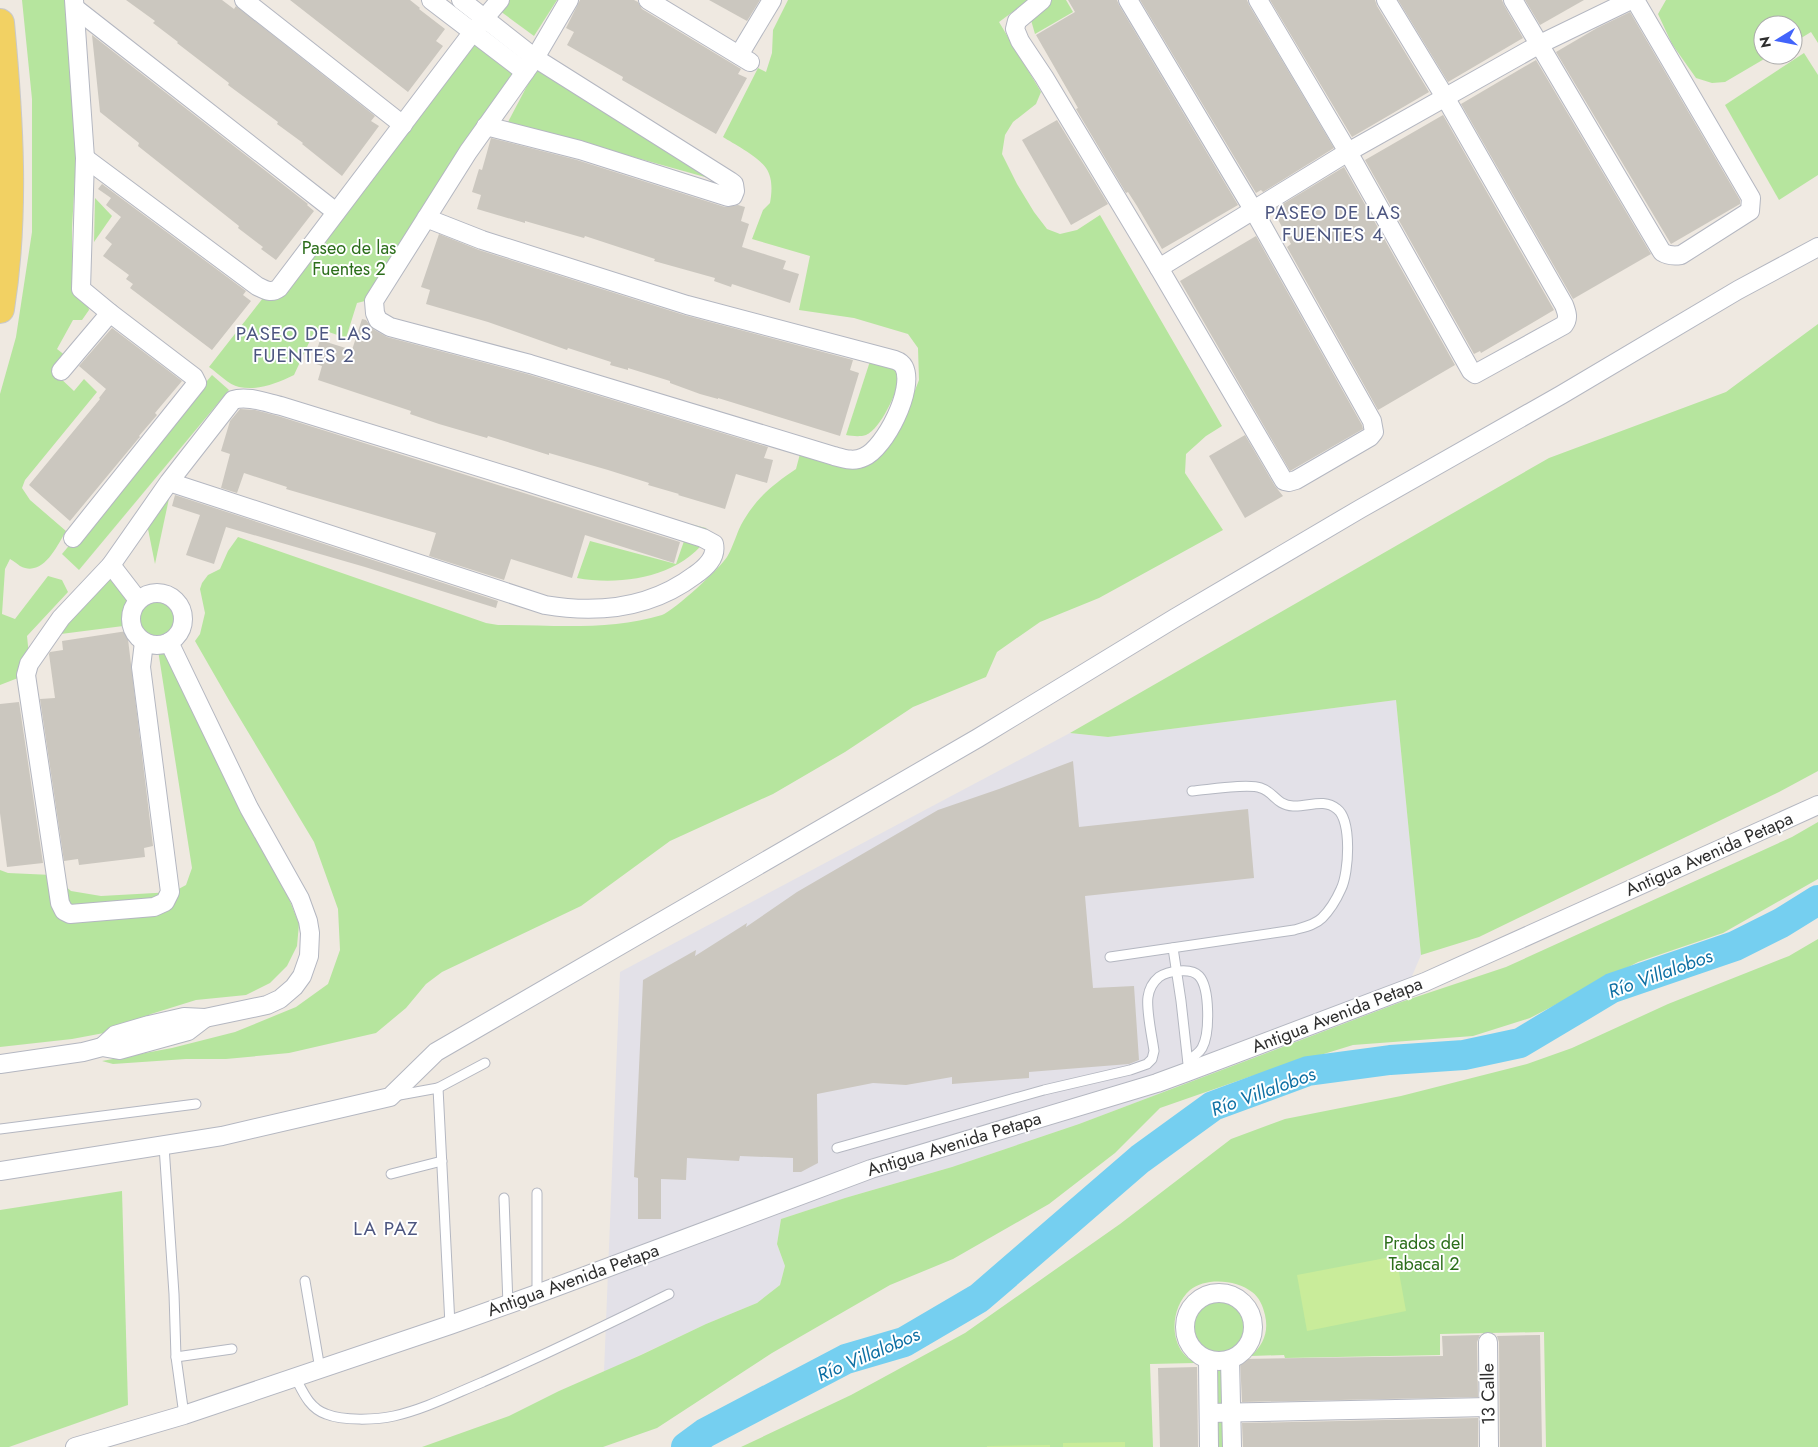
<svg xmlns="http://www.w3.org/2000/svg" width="1818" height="1447" font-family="Jost,sans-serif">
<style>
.industrial{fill:#e3e1e8}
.green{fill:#b6e59e}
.pitch{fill:#c9ec9a}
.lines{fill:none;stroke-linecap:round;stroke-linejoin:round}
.river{stroke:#75cff0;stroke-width:30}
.building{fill:#cbc7bf}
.lane-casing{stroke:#b4b7c1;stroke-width:11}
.street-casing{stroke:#b4b7c1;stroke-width:20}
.primary-casing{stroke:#c9c9c9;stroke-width:30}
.lane{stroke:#fff;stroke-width:9}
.street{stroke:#fff;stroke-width:18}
.primary{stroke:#f2d163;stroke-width:28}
.labels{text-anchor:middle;stroke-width:4;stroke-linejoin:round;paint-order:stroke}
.park-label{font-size:18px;fill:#2c6e1b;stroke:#fff}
.street-label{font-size:18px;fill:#2e2e2e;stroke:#fff}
.neighbourhood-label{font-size:19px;letter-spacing:1px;fill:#4d5680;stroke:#fff}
.water-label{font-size:19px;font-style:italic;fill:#0d6fa3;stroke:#fff}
</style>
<rect width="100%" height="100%" fill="#efe9e1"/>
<polygon class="industrial" points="1396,700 1421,955 1401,1002 1079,1124 952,1167 845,1198 781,1219 777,1244 785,1266 780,1285 757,1303 706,1324 604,1372 620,972 1070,733 1108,737"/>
<g class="green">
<path d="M22 0H70L78 126 72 228V267L77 285 86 296 89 310 82 320H73L57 349 71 360 59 377 74 391 84 379 97 392 25 480 22 488 30 500 66 531C57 546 43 578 20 566 17 564 14 561 10 559L5 569 2 614 15 619 48 576 62 580 68 592 27 636 30 666 18 678 0 685V394L16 337 32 232V99Z"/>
<polygon points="509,0 557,0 534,36 500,11"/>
<path d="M788 0H1029L999 22 1041 92 1036 104 1013 122 1005 135 1002 154 1017 184 1034 212 1047 229 1060 234 1077 230 1100 215 1222 426 1206 436 1186 454 1185 473 1223 530 1099 598 1040 622 997 652 986 677 913 707 845 752 773 794 670 841 581 906 442 972 426 984 406 1008 376 1033 289 1053 226 1059H186L113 1064 102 1061 172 1048 235 1032 296 1007 328 984 340 950 338 909 314 842 230 702 195 641 200 634 205 613 200 589 202 583 208 575 220 569 228 551 238 537 486 623 498 625C552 625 610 631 662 615 675 610 719 569 727 557 733 547 736 535 741 525 756 498 771 486 796 469L801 450 861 461 905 416 919 380 918 348 908 334 854 318 799 310 810 256 752 239 763 210 770 203C772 192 773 178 766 168 759 157 734 144 723 137L758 68 766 72 772 53 773 30Z"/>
<polygon points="1051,0 1066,0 1073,12 1035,34 1031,20 1041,7"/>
<polygon points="1666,0 1818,0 1818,43 1811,32 1793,43 1793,25 1763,25 1763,55 1771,55 1725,82 1712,83 1696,78 1672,44 1658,14"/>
<path d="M470 34 526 73 373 299 357 303 346 338 323 330 313 334 294 375C277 383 259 391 239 387 229 385 218 373 209 367Z"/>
<polygon points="1804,53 1818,75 1818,175 1779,200 1725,105"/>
<polygon points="537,67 730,184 508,122"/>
<polygon points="95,198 112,216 94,242"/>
<polygon points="1818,324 1818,771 1779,792 1479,937 1421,955 1396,700 1108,737 1070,733 1549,458 1726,392"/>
<path d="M873 352 894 359 901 378C895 394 882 427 866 435 860 437 852 436 846 435Z"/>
<polygon points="212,375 229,390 79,570 62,554"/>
<polygon points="171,489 155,564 146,519"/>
<path d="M690 524 706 528 709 535C683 577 622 586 577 578L590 541 676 564Z"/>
<path d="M106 579 114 580 125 589 131 624C133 620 133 614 136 609 143 598 160 596 170 605 202 631 145 673 131 625L53 635Z"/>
<polygon points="158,650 172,652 280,876 299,924 297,946 287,966 270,983 246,995 196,1000 151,1014 120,1030 72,1039 0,1047 0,870 8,873 52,875 71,891 101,896 173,892 186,885 192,868"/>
<polygon points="1818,822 1818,879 1723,933 1638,962 1530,1018 1473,1036 1353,1045 1249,1077 1160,1108 1115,1153 1049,1204 953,1259 890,1285 772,1353 657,1428 603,1447 422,1447 509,1416 559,1391 641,1355 706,1324 757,1303 780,1285 785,1266 777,1244 781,1219 845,1198 952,1167 1079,1124 1401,1002 1506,967 1792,837"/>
<path d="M1818 939V1447H1546L1544 1332 1440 1334V1355L1285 1358 1284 1355 1251 1356C1263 1345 1269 1332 1265 1315 1263 1306 1259 1297 1252 1292 1237 1280 1206 1277 1190 1290 1173 1305 1169 1335 1183 1353 1186 1357 1191 1360 1195 1363L1150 1364 1153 1447H741L851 1395 965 1333 1120 1224 1231 1139 1285 1119 1401 1096 1527 1064 1572 1048 1668 1004 1789 956Z"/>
<polygon points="122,1191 128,1405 9,1447 0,1447 0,1210"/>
<circle cx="1219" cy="1327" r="31"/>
<polygon points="1208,1360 1219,1362 1230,1360 1232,1447 1209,1447"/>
</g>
<g class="pitch">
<polygon points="1396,1256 1406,1311 1307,1331 1297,1275"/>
<polygon points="1125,1442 1125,1447 1063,1447 1063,1443"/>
<polygon points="1050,1445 1050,1447 987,1447 987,1446"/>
</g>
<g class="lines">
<polyline class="river" points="686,1447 705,1433 846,1359 904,1342 979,1298 1140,1159 1213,1106 1308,1071 1390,1060 1464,1055 1520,1043 1612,988 1735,946 1781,923 1818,900"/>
</g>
<g class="building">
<polygon points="126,0 222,0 234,9 236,6 375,116 371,121 379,126 342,176 302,144 303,143 277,124 278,122 228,85 229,83 177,43 178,42 153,23 155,21"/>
<polygon points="290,0 410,0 420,8 419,9 445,29 436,41 443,46 408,92"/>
<polygon points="580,0 634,0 638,2 642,9 741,69 738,74 747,78 716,134 622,80 623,77 567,45 574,32 566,28"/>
<polygon points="709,0 760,0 747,21"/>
<polygon points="1068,0 1117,0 1119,5 1238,205 1162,249 1137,206 1128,192 1126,193 1076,109 1078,108 1036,35 1075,12"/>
<polygon points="1140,0 1247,0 1249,5 1334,148 1263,192 1261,190 1256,193"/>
<polygon points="1270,0 1375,0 1377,6 1429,92 1352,137"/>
<polygon points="1398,0 1502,0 1504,5 1523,38 1448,82"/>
<polygon points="1525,0 1584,0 1540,25"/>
<polygon points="1630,12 1740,200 1740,204 1671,244 1556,52 1597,28"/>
<polygon points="92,35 308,204 307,205 314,211 276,260 261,249 263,247 238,228 239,226 138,146 139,143 100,112"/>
<polygon points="1536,60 1651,254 1573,299 1461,104"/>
<polygon points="1443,115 1554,310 1481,353 1480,351 1474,354 1365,160"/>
<polygon points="1057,120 1108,204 1071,225 1022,140"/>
<polygon points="491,138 577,160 725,207 738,205 745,207 741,221 749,224 742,247 786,261 783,269 799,274 790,303 732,284 731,287 714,281 715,278 654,261 655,259 585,236 584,238 525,221 525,223 477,209 481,195 472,192 479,169 482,170"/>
<polygon points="1344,167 1455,365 1378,410 1287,247 1291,244 1273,210"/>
<polygon points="102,184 246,291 243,295 251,301 212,350 130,288 133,284 126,279 129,275 103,256 112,244 105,238 121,217 106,205 111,198 98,189"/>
<polygon points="439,234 479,250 684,315 853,360 850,370 859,373 840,436 718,398 718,399 700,394 670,383 670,381 628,368 628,370 610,365 611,362 568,348 567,350 488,322 426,304 430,290 421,287"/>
<polygon points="1256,236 1362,425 1363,429 1290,471 1180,281"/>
<polygon points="362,319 366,320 373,329 387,337 527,374 768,447 764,458 773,460 767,483 736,474 725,509 678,495 679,494 648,485 649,483 608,470 549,453 549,455 488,436 487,438 439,424 410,414 411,411 318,380 322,366 313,363 320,340 352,350"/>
<polygon points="112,328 182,381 155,413 157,415 139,436 140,437 138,439 70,521 29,485 100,399 99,398 106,389 79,366"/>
<polygon points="240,409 255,410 278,416 680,542 674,563 585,535 572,578 511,559 504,580 429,556 436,533 286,489 287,487 244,473 237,493 221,488 230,454 221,451 230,421"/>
<polygon points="1245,435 1275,486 1283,496 1245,518 1209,456"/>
<polygon points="175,495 498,601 496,608 365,567 226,527 214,564 186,555 200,515 172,506"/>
<polygon points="127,631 153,846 144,848 145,857 79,865 78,859 64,861 40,699 55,698 49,654 50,652 63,650 62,641"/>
<polygon points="19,702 43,863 7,867 0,813 0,704"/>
<polygon points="1073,761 1079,827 1248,809 1254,878 1085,896 1093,988 1134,986 1139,1060 1129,1064 1029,1072 1029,1078 952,1084 952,1077 906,1085 873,1083 817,1094 818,1163 801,1172 793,1172 793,1158 740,1156 739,1161 687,1158 686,1180 661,1179 661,1219 638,1219 638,1178 634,1177 643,980 696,950 695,956 747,923 746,927 797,892 938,810 999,789"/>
<polygon points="1480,1335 1477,1342 1478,1397 1242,1402 1240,1359 1443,1356 1442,1336"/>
<polygon points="1540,1335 1542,1447 1500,1447 1499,1342 1497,1336"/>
<polygon points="1197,1367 1198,1447 1160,1447 1158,1368"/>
<polygon points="1478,1418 1478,1447 1243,1447 1242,1423"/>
</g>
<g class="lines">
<defs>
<g id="lane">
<polyline points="1173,948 1181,1001 1188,1064"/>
<path d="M1110 957 1294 930C1304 927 1315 925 1322 918 1329 911 1337 898 1341 889 1349 873 1352 820 1337 809 1324 798 1308 807 1293 806 1276 805 1274 792 1261 788 1248 783 1207 790 1192 791"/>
<polyline points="438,1088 485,1063"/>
<polyline points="394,1096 438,1088 450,1325"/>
<polyline points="0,1129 196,1104"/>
<polyline points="164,1146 174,1294 176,1357 184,1415"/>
<path d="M837 1148 1044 1090 1130 1070 1147 1064 1152 1059 1154 1051C1152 1036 1146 1010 1148 997 1149 990 1153 982 1159 977 1168 971 1191 967 1199 976 1210 988 1210 1034 1202 1048 1199 1053 1193 1057 1188 1060"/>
<polyline points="391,1174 442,1161"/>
<polyline points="504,1198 508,1305"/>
<polyline points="305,1281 320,1369"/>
<polyline points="537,1294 537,1193"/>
<polyline points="176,1357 232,1349"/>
<path d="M295 1377C303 1392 309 1408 326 1414 343 1421 376 1420 394 1416 425 1409 454 1394 483 1382 546 1354 607 1325 669 1294"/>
</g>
<g id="street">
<polyline points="244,0 403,125"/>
<polyline points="431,0 525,72"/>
<polyline points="461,0 535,58 730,181 734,184 735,191 733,196 728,197 580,150 486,126"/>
<polyline points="648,0 750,62"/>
<polyline points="1042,0 1017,21 1015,29 1020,41 1044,77 1159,268 1284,481 1289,482 1296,480 1370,437 1374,432 1372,421 1254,211 1128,0"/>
<path d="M1258 0 1348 152 1471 371 1475 374 1564 325C1569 318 1567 313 1564 305L1445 97 1386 0"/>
<path d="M1513 0 1662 252C1668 256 1674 256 1681 255L1750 211 1751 198 1635 0"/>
<polyline points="75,8 336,212"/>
<polyline points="739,55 772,0"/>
<path d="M85 158 257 286C265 290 271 294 279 288L472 33 500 0"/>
<path d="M426 218 482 240 687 305 895 360C898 361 902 363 904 367 915 389 885 448 864 457 854 462 845 459 834 456L530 364 390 327 378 320 375 313 374 301 468 152 535 58 569 0"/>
<polyline points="1159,268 1348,152 1540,44 1631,0"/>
<polyline points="61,371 110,313"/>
<polyline points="73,538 197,383 194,377 110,313 81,289 85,158 74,0"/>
<polyline points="111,565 138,600"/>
<circle cx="157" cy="619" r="26"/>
<path d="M144 642 141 667 170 892 165 902 154 907 70 914 64 911 60 903 26 675 29 664 61 618 111 565 169 482 233 400C247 395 267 403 281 406L521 480 703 538 714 544C717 558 705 568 695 575 651 608 598 614 545 605L169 482"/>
<polyline points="102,1047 115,1035 149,1025 184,1017 205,1018 267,1005 280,999 294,987 302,976 309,956 310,933 308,921 300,899 249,808 169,642"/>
<polyline points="0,1064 83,1052 102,1047 119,1050 188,1031 205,1018"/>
<polyline points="0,1171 222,1136 390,1097 436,1052 978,738 1175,618 1360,509 1561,395 1738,290 1818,247"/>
<circle cx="1219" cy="1327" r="34"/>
<polyline points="1488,1342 1489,1447"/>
<polyline points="1208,1360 1209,1447"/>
<polyline points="1230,1360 1232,1447"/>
<polyline points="1209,1413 1488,1407"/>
<polyline points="75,1447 184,1415 450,1325 537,1294 871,1169 1157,1083 1187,1072 1425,982 1818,805"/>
</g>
<path id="primary" d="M0 23C9 118 15 215 0 309"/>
</defs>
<use href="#lane" class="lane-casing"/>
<use href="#street" class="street-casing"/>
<use href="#primary" class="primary-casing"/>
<use href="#lane" class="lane"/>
<use href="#street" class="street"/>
<use href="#primary" class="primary"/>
</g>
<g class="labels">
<g class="park-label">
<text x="349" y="254">Paseo de las<tspan x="349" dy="21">Fuentes 2</tspan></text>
<text x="1424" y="1249">Prados del<tspan x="1424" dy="21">Tabacal 2</tspan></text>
</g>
<g class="street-label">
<text transform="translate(1709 854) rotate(-24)" y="6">Antigua Avenida Petapa</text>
<text transform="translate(1337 1015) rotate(-21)" y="6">Antigua Avenida Petapa</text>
<text transform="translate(954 1144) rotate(-17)" y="6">Antigua Avenida Petapa</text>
<text transform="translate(573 1280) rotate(-20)" y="6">Antigua Avenida Petapa</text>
<text transform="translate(1488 1394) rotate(-91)" y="6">13 Calle</text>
</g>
<g class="neighbourhood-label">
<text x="1333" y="219">PASEO DE LAS<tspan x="1333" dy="22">FUENTES 4</tspan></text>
<text x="304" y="340">PASEO DE LAS<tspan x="304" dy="22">FUENTES 2</tspan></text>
<text x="386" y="1235">LA PAZ</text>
</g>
<g class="water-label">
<text transform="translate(1660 973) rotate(-20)" y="7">Río Villalobos</text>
<text transform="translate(1263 1091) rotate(-20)" y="7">Río Villalobos</text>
<text transform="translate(868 1354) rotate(-23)" y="7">Río Villalobos</text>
</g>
</g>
<g transform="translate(1778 40) rotate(260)"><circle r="24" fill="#ffffff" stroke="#ababab"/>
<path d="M0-4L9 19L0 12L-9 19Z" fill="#4264fb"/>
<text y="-8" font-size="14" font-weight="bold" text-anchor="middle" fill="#2e2e2e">N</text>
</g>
</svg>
